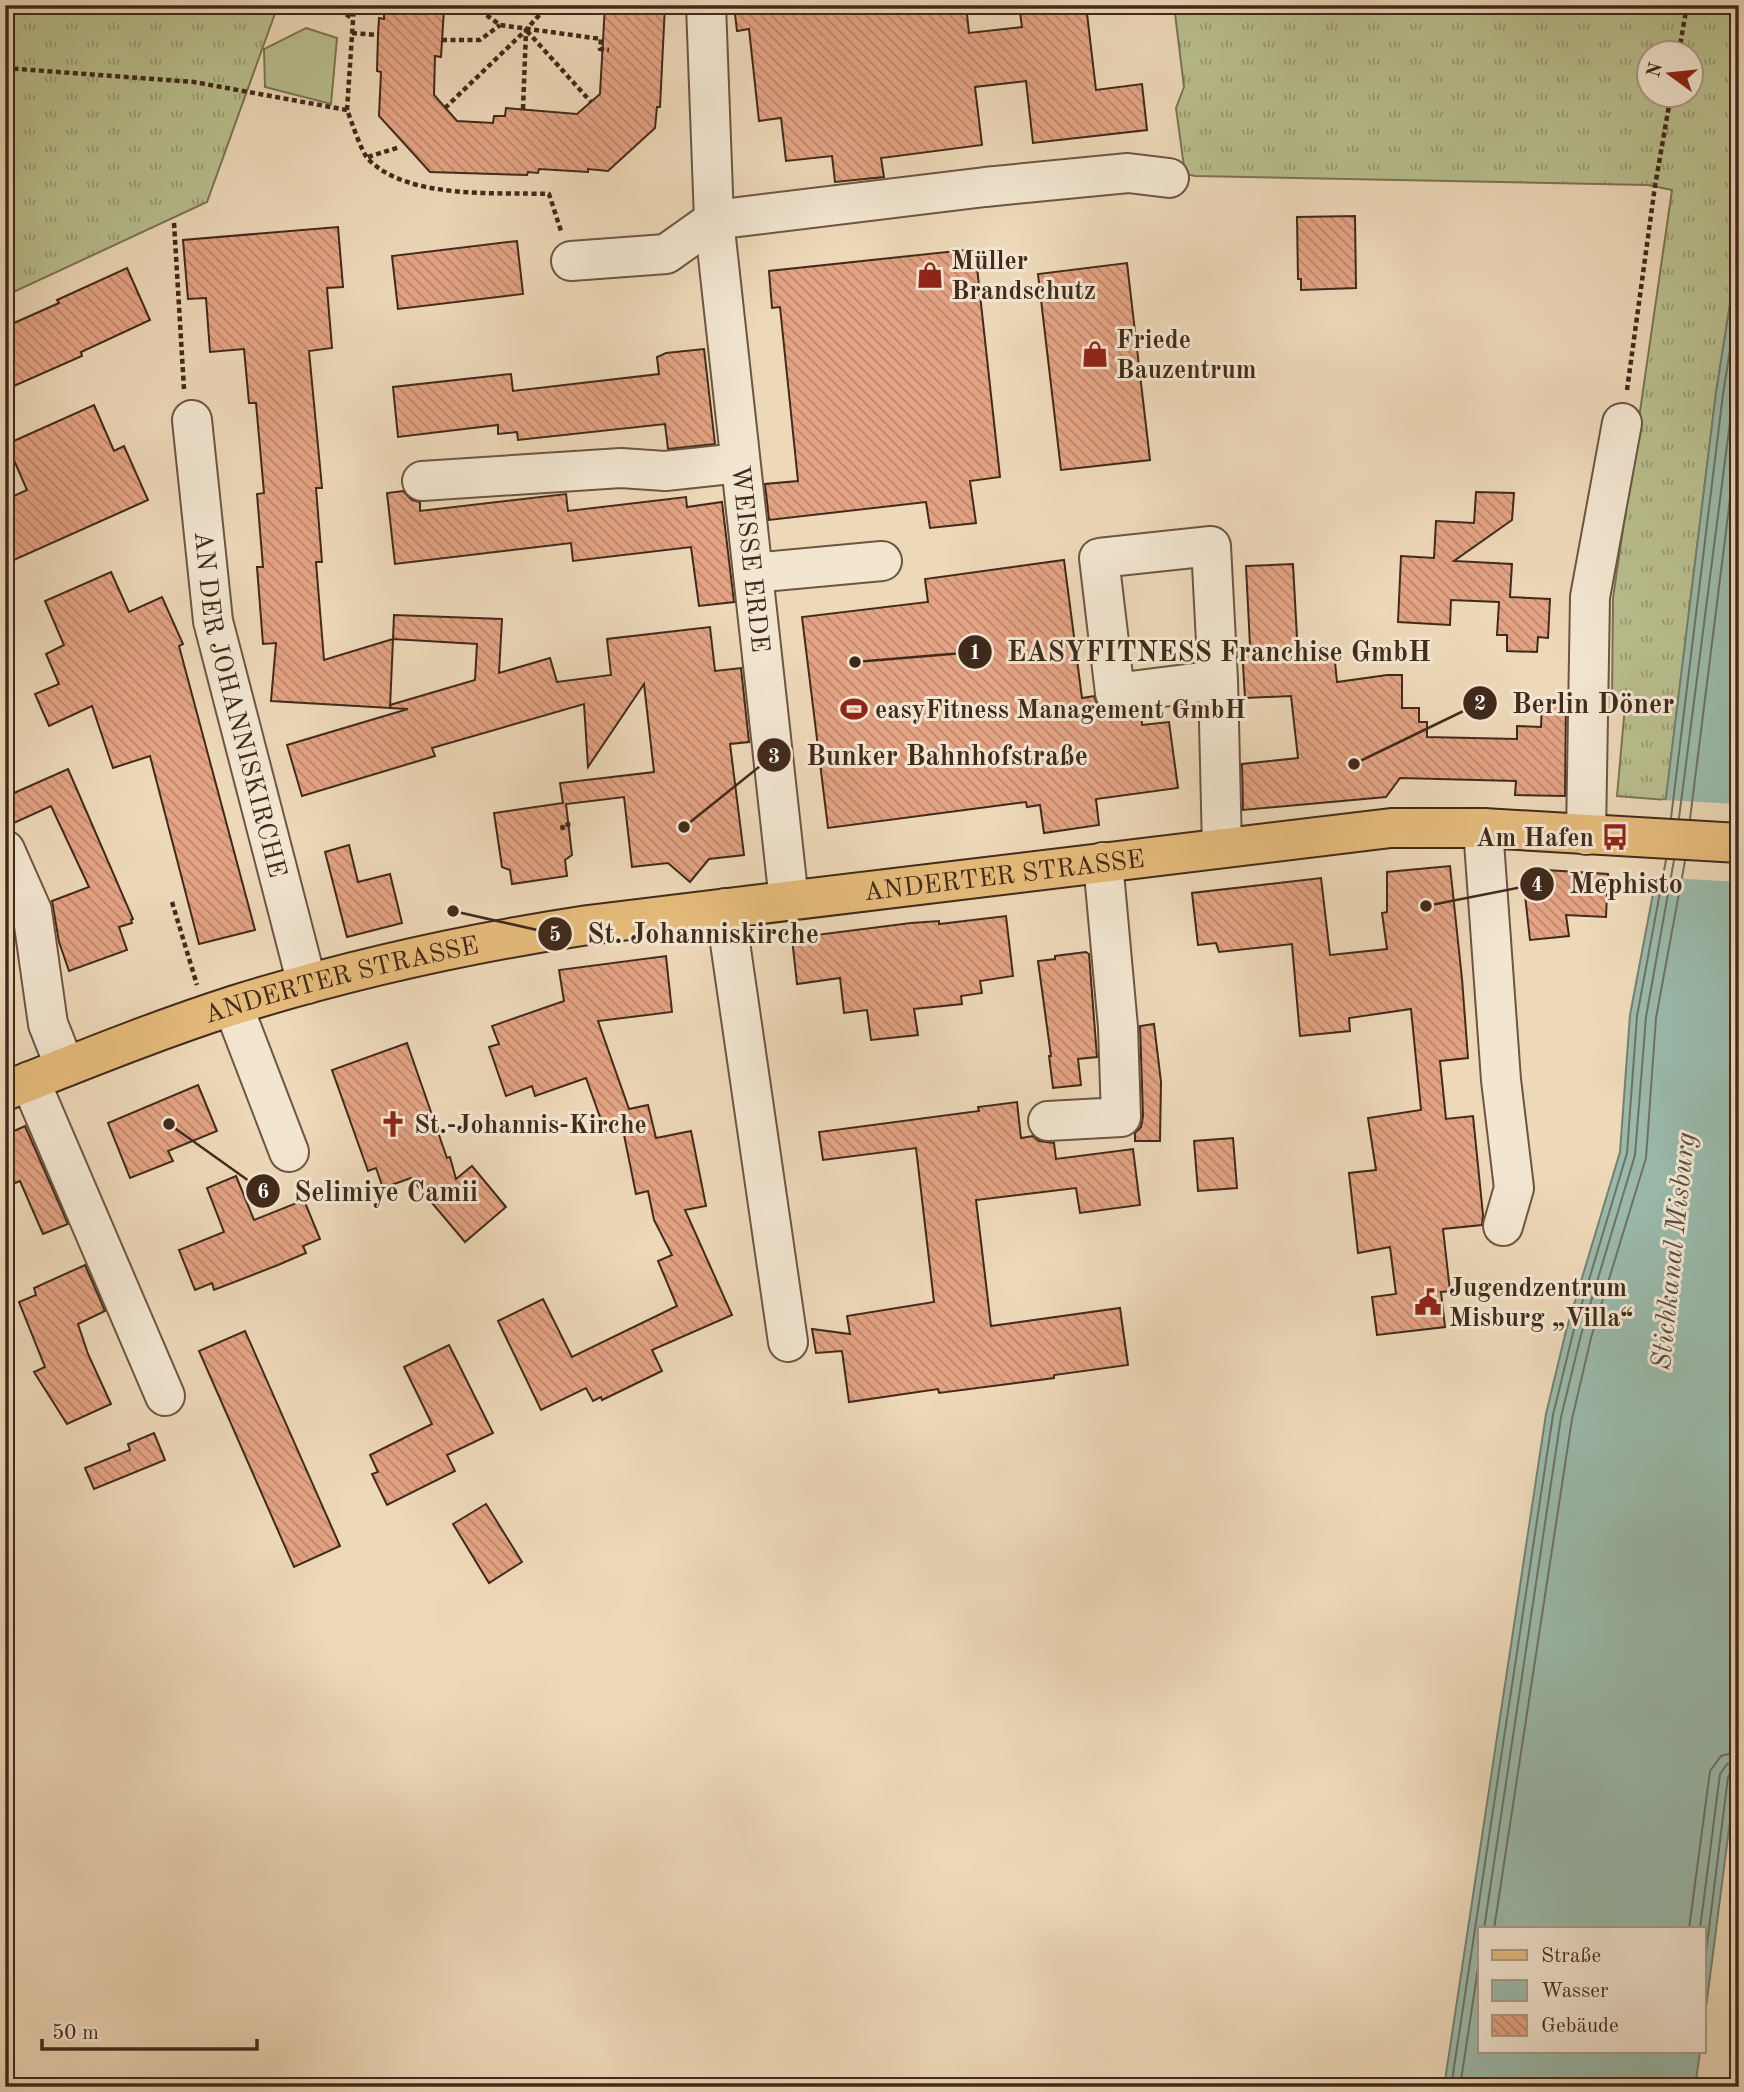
<svg xmlns="http://www.w3.org/2000/svg" width="1744" height="2092" font-family="'Old Standard TT',serif">
<style>
.grass{fill:url(#grass-tufts);stroke:#7d7454;stroke-width:2;fill-rule:evenodd}
.park{fill:#b9bf8e;stroke:#7d7454;stroke-width:2}
.water{fill:#9abaab;stroke:#768071;stroke-width:2}
.pier{fill:#edd8b8}
.lines{fill:none;stroke-linecap:round;stroke-linejoin:round}
.shore{stroke:#6e7263;stroke-width:2}
.building{fill:url(#building-back-hatch);stroke:#412a1b;stroke-width:2}
.minor-casing{stroke:#6c5642;stroke-width:42}
.major-casing{stroke:#412a1b;stroke-width:42}
.path{stroke:#412a1b;stroke-width:4.5;stroke-dasharray:5 3.5;stroke-linecap:butt}
.minor{stroke:#f3e6d1;stroke-width:38}
.major{stroke:#e6bc7c;stroke-width:38}
.labels{text-anchor:middle;stroke-width:6;stroke-linejoin:round;paint-order:stroke}
.poi-label{font-size:26px;font-weight:bold;fill:#412a1b;stroke:#f3e6d1;text-anchor:start}
.street-label{font-size:26px;fill:#412a1b;stroke:#f3e6d1}
.water-label{font-size:28px;font-style:italic;fill:#574e3f;stroke:#f3e6d1}
.leader{fill:none;stroke:#412a1b;stroke-width:2.5}
.callout-dot{fill:#412a1b;stroke:#f3e6d1;stroke-width:2.5}
.mark-label{font-size:21px;text-anchor:middle;font-weight:bold;fill:#fff}
.callout-label{font-size:28px;text-anchor:middle;font-weight:bold;fill:#412a1b;stroke:#f3e6d1;stroke-width:6;stroke-linejoin:round;paint-order:stroke}
</style>
<defs>
<pattern id="grass-tufts" width="24" height="20" patternUnits="userSpaceOnUse" patternTransform="scale(1.75)"><rect width="24" height="20" fill="#b9bf8e"/><path d="M3 7l-1-3M5 7V3M7 7l1-3M15 17l-1-3M17 17v-4M19 17l1-3" fill="none" stroke="#989b73"/></pattern>
<pattern id="building-back-hatch" width="6" height="6" patternUnits="userSpaceOnUse" patternTransform="scale(1.75)"><rect width="6" height="6" fill="#e4a384"/><path d="M-1 5l2 2M0 0l6 6M5-1l2 2" fill="none" stroke="#ba856b"/></pattern>
</defs>
<rect width="100%" height="100%" fill="#edd8b8"/>
<filter id="stains"><feTurbulence type="fractalNoise" baseFrequency=".00286" numOctaves="4"/><feColorMatrix values="0 0 0 0 .2 0 0 0 0 .09 0 0 0 0 .02 0 0 0 .5 -.17"/></filter>
<radialGradient id="worn" r=".72"><stop offset=".6" stop-color="#630" stop-opacity="0"/><stop offset="1" stop-color="#630" stop-opacity=".3"/></radialGradient>
<g class="grass">
<polygon points="5,5 278,5 207,202 5,296"/>
<path d="M1174 5H1739V247L1716 393 1666 800 1617 796 1625 706 1612 701 1613 598 1672 190 1648 185 1195 176 1185 174 1176 108 1184 87ZM1650 52H1692V94H1650Z"/>
</g>
<polygon class="park" points="306,28 337,38 331,104 265,87 264,49"/>
<polygon class="water" points="1739,247 1739,1751 1704,2023 1704,1929 1480,1929 1480,2052 1700,2052 1695,2087 1444,2087 1546,1414 1566,1331 1620,1152 1630,1015 1656,878 1716,393"/>
<polygon class="pier" points="1662,800 1739,804 1739,882 1653,877"/>
<g class="lines">
<g class="shore">
<polyline points="1671,818 1723,394 1739,293"/>
<polyline points="1679,818 1739,352"/>
<polyline points="1690,819 1739,427"/>
<polyline points="1484,1929 1561,1417 1581,1335 1635,1155 1646,1017 1674,860"/>
<polyline points="1494,1929 1572,1419 1591,1338 1646,1158 1656,1018 1685,861"/>
<polyline points="1689,1929 1710,1771 1721,1756 1739,1751"/>
<polyline points="1700,1929 1720,1774 1727,1764 1739,1761"/>
<polyline points="1704,1968 1728,1777 1732,1771 1739,1770"/>
<polyline points="1451,2087 1553,1415 1573,1333 1627,1153 1637,1016 1666,860"/>
<polyline points="1460,2087 1480,1955"/>
</g>
</g>
<g class="building">
<polygon points="384,5 438,5 438,9 444,9 441,57 435,56 434,95 457,121 493,123 494,116 505,116 506,108 577,114 600,94 605,5 665,5 660,107 657,107 655,128 608,171 588,169 588,172 539,169 538,173 528,172 527,175 430,172 379,116 381,72 377,71 378,35 379,18 384,19"/>
<polygon points="734,5 966,5 969,33 1022,27 1019,5 1086,5 1096,90 1142,84 1147,130 1033,143 1026,81 975,87 982,145 881,158 884,177 835,182 832,156 786,161 781,118 759,121 749,29 737,31"/>
<polygon points="1355,216 1356,288 1301,290 1301,279 1298,279 1297,217"/>
<polygon points="338,227 343,287 327,288 332,348 309,351 322,488 316,488 322,562 316,562 324,660 393,639 394,615 502,619 499,673 550,658 557,682 611,675 607,639 710,627 715,671 741,668 749,742 730,744 744,855 709,859 690,882 668,863 632,867 624,797 566,804 572,855 565,860 567,876 512,884 510,870 502,867 494,813 563,803 560,783 654,772 644,684 588,767 584,704 432,748 435,756 302,796 287,745 408,709 391,708 390,705 475,680 477,644 393,639 390,708 271,701 276,643 263,644 257,567 263,567 257,494 264,493 256,403 249,403 244,349 210,352 206,298 188,299 183,240"/>
<polygon points="517,241 523,294 398,309 392,256"/>
<polygon points="975,249 1000,477 970,481 976,523 930,528 926,502 769,520 765,484 798,481 780,307 772,308 769,271"/>
<polygon points="1127,263 1150,460 1061,470 1038,274"/>
<polygon points="127,268 150,320 81,352 82,356 5,390 5,327 59,303 57,300"/>
<polygon points="704,349 715,444 668,449 665,424 518,440 517,432 498,434 498,425 398,437 393,387 511,374 513,391 659,374 657,357 666,353"/>
<polygon points="94,405 114,451 124,446 148,500 5,564 5,500 27,490 7,444"/>
<polygon points="403,491 412,500 420,502 420,511 566,494 568,511 686,497 687,507 722,502 734,602 699,606 691,547 573,561 571,543 395,564 387,493"/>
<polygon points="1476,492 1514,493 1512,520 1454,561 1512,564 1510,597 1550,599 1548,638 1538,637 1537,652 1507,651 1507,635 1497,635 1499,602 1451,600 1450,625 1398,622 1401,556 1434,558 1436,521 1474,523"/>
<polygon points="1064,560 1082,698 1094,696 1098,707 1107,713 1120,715 1141,712 1142,725 1169,722 1178,788 1096,799 1099,825 1044,833 1040,805 1027,807 1026,802 828,828 802,617 928,602 925,579"/>
<polygon points="1293,564 1298,656 1334,652 1337,682 1387,675 1402,675 1402,708 1419,708 1419,722 1427,722 1427,737 1517,739 1517,726 1541,727 1542,700 1566,701 1565,796 1515,795 1516,781 1400,778 1386,797 1243,810 1242,764 1298,758 1291,696 1245,698 1242,647 1250,646 1246,566"/>
<polygon points="111,572 129,612 162,597 183,644 179,646 255,930 199,944 150,756 113,768 92,706 49,726 35,694 59,684 46,654 64,645 45,601"/>
<polygon points="68,769 133,919 131,920 132,923 119,927 127,950 69,971 59,942 52,901 89,887 51,806 5,827 5,797"/>
<polygon points="349,845 358,882 390,874 402,923 347,937 325,852"/>
<polygon points="1450,866 1462,979 1468,1058 1440,1061 1446,1119 1473,1116 1483,1215 1482,1225 1443,1229 1450,1291 1441,1292 1445,1327 1377,1335 1372,1297 1396,1294 1390,1247 1358,1253 1349,1173 1376,1170 1368,1118 1421,1110 1411,1009 1349,1018 1350,1031 1300,1036 1292,944 1219,952 1216,943 1198,945 1192,893 1321,878 1330,955 1387,949 1382,913 1387,912 1387,872"/>
<polygon points="1530,869 1608,874 1606,917 1566,915 1569,936 1530,940 1523,877"/>
<polygon points="1006,916 1013,976 980,981 982,993 961,996 962,1004 914,1009 918,1035 871,1040 867,1010 844,1013 840,978 797,984 792,938 911,923 939,921 939,924"/>
<polygon points="1086,952 1089,954 1097,1057 1078,1059 1081,1085 1053,1088 1049,1056 1051,1056 1038,961 1055,959 1055,956"/>
<polygon points="666,956 672,1012 598,1021 629,1109 648,1105 656,1138 691,1131 706,1206 685,1210 732,1315 652,1350 662,1371 602,1400 601,1397 593,1401 586,1388 541,1410 498,1321 543,1299 572,1357 677,1306 658,1261 672,1255 654,1220 648,1191 636,1194 623,1130 602,1131 601,1120 586,1078 535,1096 532,1086 506,1096 489,1047 499,1044 492,1026 564,1001 559,970"/>
<polygon points="1154,1024 1161,1082 1160,1141 1135,1141 1135,1133 1141,1127 1143,1116 1140,1026"/>
<polygon points="407,1043 447,1158 450,1157 456,1179 472,1166 506,1207 465,1242 411,1178 383,1188 376,1168 368,1171 332,1070"/>
<polygon points="198,1085 217,1131 168,1151 173,1161 130,1178 108,1123"/>
<polygon points="1017,1102 1021,1138 1033,1136 1039,1141 1054,1143 1056,1159 1133,1149 1140,1205 1080,1213 1076,1188 976,1200 991,1326 1120,1308 1128,1365 1054,1375 1054,1378 939,1393 938,1389 849,1402 842,1351 816,1353 812,1329 850,1334 847,1316 934,1302 916,1148 823,1160 819,1132 979,1111 978,1107"/>
<polygon points="25,1126 68,1224 43,1234 20,1181 5,1187 5,1135"/>
<polygon points="1233,1138 1237,1188 1198,1191 1194,1141"/>
<polygon points="236,1176 254,1220 304,1200 320,1239 303,1246 306,1253 278,1265 214,1290 212,1283 195,1290 179,1250 224,1232 207,1188"/>
<polygon points="85,1265 105,1311 78,1324 88,1354 111,1404 67,1424 34,1372 45,1367 19,1302 36,1295 34,1288"/>
<polygon points="245,1331 340,1546 294,1567 199,1351"/>
<polygon points="449,1345 493,1433 447,1455 455,1471 387,1505 372,1474 378,1472 370,1455 432,1424 404,1367"/>
<polygon points="154,1433 165,1460 94,1489 85,1468 130,1450 128,1444"/>
<polygon points="486,1504 522,1562 489,1583 453,1524"/>
</g>
<g class="lines">
<defs>
<g id="minor">
<path id="s1" d="M706 5 714 220 789 901"/>
<polyline points="571,261 666,254 714,220 985,187 1128,173 1169,178"/>
<path id="s2" d="M192 420 213 621 307 984"/>
<polyline points="422,481 621,468 665,471 740,463"/>
<polyline points="753,573 882,561"/>
<polyline points="1218,680 1115,693 1099,558 1211,546 1218,680 1222,848"/>
<polyline points="1483,828 1501,1080 1514,1188 1503,1226"/>
<polyline points="1586,835 1590,597 1622,423"/>
<polyline points="5,850 32,911 48,1024 65,1067"/>
<polyline points="725,908 788,1342"/>
<polyline points="233,1006 289,1152"/>
<polyline points="30,1081 165,1396"/>
<polyline points="1048,1121 1121,1117 1118,1027 1103,862"/>
</g>
<g id="major">
<path id="s3" d="M5 1091C81 1061 157 1030 235 1005 351 969 469 943 588 925L1391 828H1483L1739 843"/>
</g>
</defs>
<use href="#minor" class="minor-casing"/>
<use href="#major" class="major-casing"/>
<g class="path">
<polyline points="332,5 353,19"/>
<polyline points="473,5 500,25 601,39 600,49 609,50"/>
<polyline points="527,31 591,102"/>
<polyline points="352,33 378,35"/>
<polyline points="442,40 480,40 500,25"/>
<polyline points="1679,52 1687,5"/>
<path d="M5 68 194 82 347 110C352 122 360 149 368 159 408 200 496 192 549 194L561 231"/>
<polyline points="445,108 526,30 548,5"/>
<polyline points="523,109 526,31"/>
<polyline points="347,110 354,5"/>
<polyline points="368,157 400,147"/>
<polyline points="174,223 184,389"/>
<polyline points="1627,390 1655,186 1671,94"/>
<polyline points="563,830 562,825 574,824"/>
<polyline points="172,902 197,985"/>
</g>
<use href="#minor" class="minor"/>
<use href="#major" class="major"/>
</g>
<defs>
<symbol id="shop-bare" viewBox="-9 -9 18 18"><path d="M-5-2.5h2.3a2.7 3.5 0 0 1 5.4 0H5L5.5 6h-11ZM-1.5-2.5h3a1.5 2.3 0 0 0-3 0Z" fill="#8f2418" stroke="#f3e6d1" stroke-width="2.5" paint-order="stroke"/></symbol>
<symbol id="stadium-bare" viewBox="-9 -9 18 18"><path d="M0-5a6.5 5 0 1 0 0 10a6.5 5 0 1 0 0-10ZM-3.5-1.8h7v3.6h-7Z" fill="#8f2418" stroke="#f3e6d1" stroke-width="2.5" paint-order="stroke"/></symbol>
<symbol id="bus-bare" viewBox="-9 -9 18 18"><path d="M-5-6H5V4H4V6H2V4H-2V6H-4V4H-5ZM-3.5-4V0h7V-4ZM-3.5 1.2v1.5H-2V1.2ZM2 1.2v1.5H3.5V1.2Z" fill="#8f2418" stroke="#f3e6d1" stroke-width="2.5" paint-order="stroke"/></symbol>
<symbol id="church-bare" viewBox="-9 -9 18 18"><path d="M-1.2-6h2.4v3.5h3.3v2.4h-3.3V6h-2.4V-.1h-3.3v-2.4h3.3Z" fill="#8f2418" stroke="#f3e6d1" stroke-width="2.5" paint-order="stroke"/></symbol>
<symbol id="civic-bare" viewBox="-9 -9 18 18"><path d="M-.6-6.5H3V-4.5H.6V-3L4-1V1h2V6H-6V1h2V-1L-.6-3ZM-1.2 2.5V6h2.4V2.5Z" fill="#8f2418" stroke="#f3e6d1" stroke-width="2.5" paint-order="stroke"/></symbol>
</defs>
<g fill-rule="evenodd">
<use href="#shop-bare" x="911" y="256" width="38" height="38"/>
<use href="#shop-bare" x="1076" y="335" width="38" height="38"/>
<use href="#stadium-bare" x="835" y="690" width="38" height="38"/>
<use href="#bus-bare" x="1596" y="818" width="38" height="38"/>
<use href="#church-bare" x="374" y="1105" width="38" height="38"/>
<use href="#civic-bare" x="1409" y="1283" width="38" height="38"/>
</g>
<g class="labels">
<g class="poi-label">
<text x="951" y="269">Müller<tspan x="951" dy="30">Brandschutz</tspan></text>
<text x="1116" y="348">Friede<tspan x="1116" dy="30">Bauzentrum</tspan></text>
<text x="875" y="718">easyFitness Management GmbH</text>
<text x="1594" y="846" text-anchor="end">Am Hafen</text>
<text x="414" y="1133">St.-Johannis-Kirche</text>
<text x="1449" y="1296">Jugendzentrum<tspan x="1449" dy="30">Misburg „Villa“</tspan></text>
</g>
<g class="street-label">
<text dy="9" stroke="none"><textPath href="#s1" startOffset="556">WEISSE ERDE</textPath></text>
<text dy="9" stroke="none"><textPath href="#s2" startOffset="289">AN DER JOHANNISKIRCHE</textPath></text>
<text dy="9" stroke="none"><textPath href="#s3" startOffset="1027">ANDERTER STRASSE</textPath></text>
<text dy="9" stroke="none"><textPath href="#s3" startOffset="355">ANDERTER STRASSE</textPath></text>
</g>
<g class="water-label">
<text transform="translate(1672 1251) rotate(-84)" y="10">Stichkanal Misburg</text>
</g>
</g>
<path class="leader" d="M855 662L975 652M1354 764L1480 703M684 827L774 755M1426 906L1537 884M453 911L555 934M169 1124L263 1191"/>
<g class="callout-dot">
<circle cx="855" cy="662" r="7"/>
<circle cx="1354" cy="764" r="7"/>
<circle cx="684" cy="827" r="7"/>
<circle cx="1426" cy="906" r="7"/>
<circle cx="453" cy="911" r="7"/>
<circle cx="169" cy="1124" r="7"/>
<circle cx="975" cy="652" r="18"/>
<circle cx="1480" cy="703" r="18"/>
<circle cx="774" cy="755" r="18"/>
<circle cx="1537" cy="884" r="18"/>
<circle cx="555" cy="934" r="18"/>
<circle cx="263" cy="1191" r="18"/>
</g>
<g class="mark-label">
<text x="975" y="659">1</text>
<text x="1480" y="710">2</text>
<text x="774" y="763">3</text>
<text x="1537" y="891">4</text>
<text x="555" y="941">5</text>
<text x="263" y="1198">6</text>
</g>
<g class="callout-label">
<text x="1219" y="661">EASYFITNESS Franchise GmbH</text>
<text x="1593" y="713">Berlin Döner</text>
<text x="947" y="765">Bunker Bahnhofstraße</text>
<text x="1626" y="893">Mephisto</text>
<text x="703" y="943">St. Johanniskirche</text>
<text x="386" y="1201">Selimiye Camii</text>
</g>
<rect width="1744" height="2092" fill="none" stroke="#edd8b8" stroke-width="28"/>
<rect x="7" y="7" width="1730" height="2078" fill="none" stroke="#412a1b" stroke-width="3.5"/>
<rect x="14" y="14" width="1716" height="2064" fill="none" stroke="#412a1b" stroke-width="2"/>
<rect x="1478" y="1927" width="228" height="126" fill="#f3e6d1" stroke="#ac9b88" stroke-width="2"/>
<rect x="1492" y="1950" width="35" height="10" fill="#e6bc7c" stroke="#ac9b88" stroke-width="2"/>
<text x="1541" y="1962" font-size="21" fill="#412a1b">Straße</text>
<rect x="1492" y="1980" width="35" height="21" fill="#9abaab" stroke="#ac9b88" stroke-width="2"/>
<text x="1541" y="1997" font-size="21" fill="#412a1b">Wasser</text>
<rect x="1492" y="2015" width="35" height="21" fill="url(#building-back-hatch)" stroke="#ac9b88" stroke-width="2"/>
<text x="1541" y="2032" font-size="21" fill="#412a1b">Gebäude</text>
<g transform="translate(1670 74) rotate(285)"><circle r="33" fill="#f3e6d1" stroke="#ac9b88" stroke-width="2"/>
<path d="M0-5L12 26L0 18L-12 26Z" fill="#8f2418"/>
<text y="-10" font-size="19" font-weight="bold" text-anchor="middle" fill="#412a1b">N</text>
</g>
<path d="M42 2039v10h215v-10" fill="none" stroke="#412a1b" stroke-width="3.5"/>
<text x="52" y="2039" font-size="21" fill="#412a1b" stroke="#f3e6d1" stroke-width="5" paint-order="stroke">50 m</text>
<rect width="100%" height="100%" filter="url(#stains)"/>
<rect width="100%" height="100%" fill="url(#worn)"/>
</svg>
